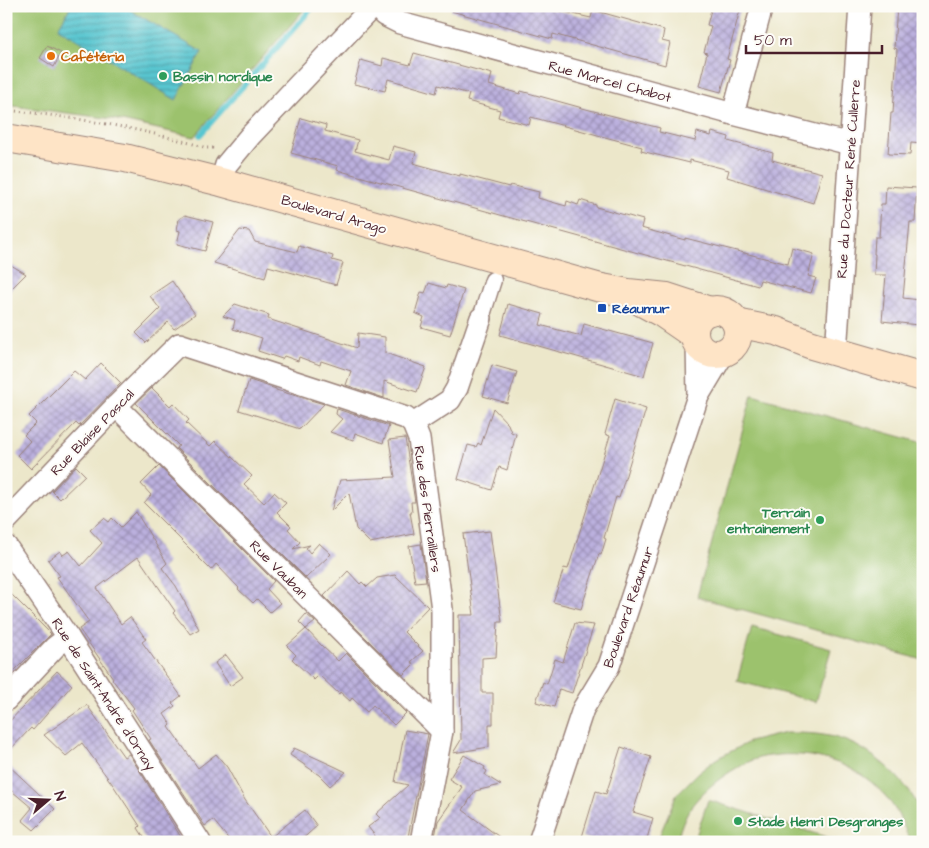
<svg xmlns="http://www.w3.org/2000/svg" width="929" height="848" font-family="'Architects Daughter',sans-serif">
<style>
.green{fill:#9cc26d;stroke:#73704c}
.water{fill:url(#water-rules);stroke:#52727e}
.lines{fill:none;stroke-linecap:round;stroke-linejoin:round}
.stream{stroke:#59c6d0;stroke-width:5.5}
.building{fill:url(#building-cross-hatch)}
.pedestrian-casing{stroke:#9b837a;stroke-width:19}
.minor-casing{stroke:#9b837a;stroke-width:24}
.secondary-casing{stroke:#9b837a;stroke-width:30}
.path{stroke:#9b837a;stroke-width:3;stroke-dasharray:1 4;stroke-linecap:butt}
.pedestrian{stroke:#fff;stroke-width:16}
.minor{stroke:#fff;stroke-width:21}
.secondary{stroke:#fee4c6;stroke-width:28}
.food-dot{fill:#e8710a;stroke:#fdfcf7;stroke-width:2}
.leisure-dot{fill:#2e9e5b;stroke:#fdfcf7;stroke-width:2}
.transit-dot{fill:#1a4fb4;stroke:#fdfcf7;stroke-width:2}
.labels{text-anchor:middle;stroke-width:4;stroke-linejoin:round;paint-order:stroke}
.food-label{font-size:14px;font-weight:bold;fill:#c56008;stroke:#fdfcf7;text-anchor:start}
.leisure-label{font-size:14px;font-weight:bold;fill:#27864d;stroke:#fdfcf7;text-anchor:start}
.street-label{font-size:14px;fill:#4a1f2b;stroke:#fdfcf7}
.transit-label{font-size:14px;font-weight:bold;fill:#164399;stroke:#fdfcf7;text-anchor:start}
</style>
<defs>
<pattern id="water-rules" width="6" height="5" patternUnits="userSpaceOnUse" patternTransform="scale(1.25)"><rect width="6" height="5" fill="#59c6d0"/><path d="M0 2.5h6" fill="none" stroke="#4ca0a9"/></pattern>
<pattern id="building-cross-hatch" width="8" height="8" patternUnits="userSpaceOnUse" patternTransform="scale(1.25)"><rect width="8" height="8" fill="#bbb0de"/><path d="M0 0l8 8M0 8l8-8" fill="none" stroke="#9a8fb4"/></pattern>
</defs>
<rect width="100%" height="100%" fill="#fdfcf7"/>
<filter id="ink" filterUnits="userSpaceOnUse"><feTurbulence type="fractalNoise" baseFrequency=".02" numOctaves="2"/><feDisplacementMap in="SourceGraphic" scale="10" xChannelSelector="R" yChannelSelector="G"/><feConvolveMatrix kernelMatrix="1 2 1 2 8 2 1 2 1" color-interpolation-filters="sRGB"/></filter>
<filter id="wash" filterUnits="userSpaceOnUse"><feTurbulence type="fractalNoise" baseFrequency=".0096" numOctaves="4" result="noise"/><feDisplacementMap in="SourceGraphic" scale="20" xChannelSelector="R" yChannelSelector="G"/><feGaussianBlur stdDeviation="1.12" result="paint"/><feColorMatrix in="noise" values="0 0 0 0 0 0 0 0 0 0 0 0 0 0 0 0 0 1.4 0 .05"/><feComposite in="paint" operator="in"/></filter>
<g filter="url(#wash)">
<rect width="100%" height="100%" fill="#ece7ca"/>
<g class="green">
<polygon points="6,6 307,6 194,137 113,119 6,105"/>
<polygon points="752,395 923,443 923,660 697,597"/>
<polygon points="752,627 831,649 816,702 737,681"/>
<path d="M785 733C806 733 826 733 846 741 875 752 912 785 922 815 925 822 923 834 923 842H910C904 826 898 811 887 798 860 765 819 752 778 755 772 756 764 756 759 758 736 765 705 787 691 807 684 816 680 831 676 842H657L676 795 698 773 716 759 749 742Z"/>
<polygon points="708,800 842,842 694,842"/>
</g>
<polygon class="water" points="71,6 123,6 202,52 176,100 58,28"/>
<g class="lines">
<polyline class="stream" points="200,135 314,6"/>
</g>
<g id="blocks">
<g class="building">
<polygon points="452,6 538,6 591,18 593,10 664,30 662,41 670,43 665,65 553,34 552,39 451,11"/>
<polygon points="712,6 741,6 727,59 730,60 721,92 699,86 707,53 704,52 711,26 707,25"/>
<polygon points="897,6 923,6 923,50 921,50 920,77 923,77 923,144 911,143 910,155 888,154 891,113 893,113 897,49 894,48"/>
<polygon points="47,46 61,53 54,67 40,58"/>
<polygon points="414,53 492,74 489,85 520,94 521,91 586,109 660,128 659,132 695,141 697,132 711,136 712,132 729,137 728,141 773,153 772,160 822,173 813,203 727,177 729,170 690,160 690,163 641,151 642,147 531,117 529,125 498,117 500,110 467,101 469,94 438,85 436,93 388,79 385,91 354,84 361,60 382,66 383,58 410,65"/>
<polygon points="301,118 326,125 325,131 358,140 355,151 389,160 393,146 416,152 413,163 460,176 460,174 509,187 510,185 539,192 538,198 566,206 567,201 578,205 580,200 596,205 596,207 643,220 641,228 685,240 685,238 788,264 792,248 814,254 808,276 816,278 811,293 760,280 758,286 337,170 338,166 291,153"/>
<polygon points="886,186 917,188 915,222 910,222 903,298 920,300 918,325 882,321 886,275 874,275 875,254 874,254 875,237 879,237 881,204 885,204"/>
<polygon points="185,215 213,222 205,251 177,244 180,231 177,230 179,219"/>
<polygon points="240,230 249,231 255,242 297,252 299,246 333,256 332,260 343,263 336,285 268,266 265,278 214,263"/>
<polygon points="6,262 26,274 6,294"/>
<polygon points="172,281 195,314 174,329 168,322 146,343 136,333 160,309 150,296"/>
<polygon points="429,283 446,288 447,285 464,290 450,335 421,327 424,317 415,313 421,292 425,293"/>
<polygon points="235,304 269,315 268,319 357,348 358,333 385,337 385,353 426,367 417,392 384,381 384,398 346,385 351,371 321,361 320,365 299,357 298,361 284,356 282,359 258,351 262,338 233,329 235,320 223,316"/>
<polygon points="508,304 543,314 540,325 581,336 584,324 653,343 644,376 500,335"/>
<polygon points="101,363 121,383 79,426 76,423 31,469 17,455 30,441 24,435 36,423 29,416 74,371 85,380"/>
<polygon points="492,365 517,372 507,403 483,396"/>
<polygon points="249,380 276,389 276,390 324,404 300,429 239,410"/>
<polygon points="152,388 170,406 173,403 189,420 186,423 210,446 215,441 252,476 244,484 264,503 274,492 286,503 277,512 291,526 288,529 300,542 293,549 310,545 306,548 310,553 319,543 331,554 306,578 176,448 179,446 136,403"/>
<polygon points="615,399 646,409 619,498 616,497 604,538 606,539 601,555 599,554 581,609 553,602 564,568 568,569 610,436 605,434"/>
<polygon points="493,408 508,424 511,432 516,434 507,470 499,467 492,490 458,479 468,445 476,447 478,443 481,445"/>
<polygon points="337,409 389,426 383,443 355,433 353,440 330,432 342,419 336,414"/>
<polygon points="405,438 415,502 411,502 412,512 410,512 414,534 370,543 356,529 349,493 331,511 340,480 395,477 389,440"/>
<polygon points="76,466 85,475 60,499 52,491"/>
<polygon points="159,466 274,581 267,589 280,603 270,612 257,599 253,603 238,589 239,588 216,564 211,570 144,503 151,495 141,484"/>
<polygon points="136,512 167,563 162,568 176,586 199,629 190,634 183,624 182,624 173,613 175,611 138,557 97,588 121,624 130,617 146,639 142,642 181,696 172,703 175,706 164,714 171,725 169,727 198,768 216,754 227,767 245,800 271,837 305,810 317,826 299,842 231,842 213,820 205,826 149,740 151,739 132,710 134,708 112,679 113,678 79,629 89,622 57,577 60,576 48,560 60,551 63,555 69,551 81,566 102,543 90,530 104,518 109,522 112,518 121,527"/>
<polygon points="490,531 502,622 498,622 496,657 482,658 482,693 493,693 493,724 489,724 489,747 453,753 461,740 459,615 474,615 463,534"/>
<polygon points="421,544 426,581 415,582 409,546"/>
<polygon points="348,571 360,584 362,582 367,587 377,578 395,575 428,607 404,632 423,651 411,662 414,664 403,675 324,596"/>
<polygon points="6,589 51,634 6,679"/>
<polygon points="306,614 315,622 306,629 322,646 338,661 346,653 406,713 394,725 373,705 367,712 352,698 350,701 340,692 339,694 319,675 314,680 292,659 296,655 287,646 306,629 299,622"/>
<polygon points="575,623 594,625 572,693 559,689 554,707 536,702 543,682 547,684 555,659 563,662"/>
<polygon points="226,655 243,677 230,686 215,663"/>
<polygon points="57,671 72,685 33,730 31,728 6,754 6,725"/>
<polygon points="87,705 124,757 129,754 184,842 147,842 138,828 140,826 113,785 82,743 66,756 44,735"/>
<polygon points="405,730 428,734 407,842 380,842 368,827 380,818 376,814 408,785 395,782"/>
<polygon points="621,747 651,757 633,812 653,818 646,842 597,842 582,837 596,791 606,794"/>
<polygon points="294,748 336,767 346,772 330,786 319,775 290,755"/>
<polygon points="464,755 485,767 484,769 487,771 485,775 501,785 475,791 463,810 506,842 434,842 438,821 462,787 449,779"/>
<polygon points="6,763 55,809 34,830 22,820 32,808 6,786"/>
</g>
</g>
</g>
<g filter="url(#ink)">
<use href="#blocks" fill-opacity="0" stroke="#9b837a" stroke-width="1"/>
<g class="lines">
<defs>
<polyline id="pedestrian" points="481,318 493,280"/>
<g id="minor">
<polyline points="375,6 384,15 400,23 733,114 850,144"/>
<polyline points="733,114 762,6"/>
<polyline points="221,182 226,165 250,136 373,6"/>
<polyline points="697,343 698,396"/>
<polyline points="836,352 860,6"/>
<polyline points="116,406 442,731"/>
<polyline points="413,424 450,400 457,388 481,318"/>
<polyline points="6,521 116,406 179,344 406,418 413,424 419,439 442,609 442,731 421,842"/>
<polyline points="6,546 68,637 200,842"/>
<polyline points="6,700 55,647 68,637"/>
<polyline points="539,842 583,709 609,666 698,396 725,351"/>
</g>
<g id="secondary">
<polyline points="6,138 125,158 221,182 597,287 628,293 667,297 710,311"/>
<polyline points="638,300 662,313 694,335"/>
<circle cx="716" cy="332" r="22"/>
<polyline points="736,323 776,331 812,345 923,377"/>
</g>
</defs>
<use href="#pedestrian" class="pedestrian-casing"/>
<use href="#minor" class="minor-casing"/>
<use href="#secondary" class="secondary-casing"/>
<path class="path" d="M6 110C74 117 141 128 207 148H214"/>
<use href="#pedestrian" class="pedestrian"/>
<use href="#minor" class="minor"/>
<use href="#secondary" class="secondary"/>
</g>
</g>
<circle class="food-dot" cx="51" cy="56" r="5"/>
<g class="leisure-dot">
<circle cx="163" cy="76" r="5"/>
<circle cx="820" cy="520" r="5"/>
<circle cx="738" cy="821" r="5"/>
</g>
<rect class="transit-dot" x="597" y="303" width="10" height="10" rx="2.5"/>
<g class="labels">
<g class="food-label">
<text x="61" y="61">Cafétéria</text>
</g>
<g class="leisure-label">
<text x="173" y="81">Bassin nordique</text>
<text x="810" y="517" text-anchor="end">Terrain<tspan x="810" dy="16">entrainement</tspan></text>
<text x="748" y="826">Stade Henri Desgranges</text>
</g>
<g class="street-label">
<text transform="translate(610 81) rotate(15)" y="5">Rue Marcel Chabot</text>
<text transform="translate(848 179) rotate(-86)" y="5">Rue du Docteur René Cullerre</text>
<text transform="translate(334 214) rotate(16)" y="5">Boulevard Arago</text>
<text transform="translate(92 432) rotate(-46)" y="5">Rue Blaise Pascal</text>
<text transform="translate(428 509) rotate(82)" y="5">Rue des Pierraillers</text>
<text transform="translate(279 569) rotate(45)" y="5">Rue Vauban</text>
<text transform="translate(628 607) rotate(-71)" y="5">Boulevard Réaumur</text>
<text transform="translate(104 694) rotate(57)" y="5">Rue de Saint-André d'Ornay</text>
</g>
<g class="transit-label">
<text x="612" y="313">Réaumur</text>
</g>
</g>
<rect width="929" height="848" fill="none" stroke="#fdfcf7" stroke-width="25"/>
<g transform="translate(48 800) rotate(71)" stroke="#fdfcf7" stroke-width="4" paint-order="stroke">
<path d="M0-4L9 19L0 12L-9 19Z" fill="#4a1f2b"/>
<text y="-8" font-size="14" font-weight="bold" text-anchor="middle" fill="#4a1f2b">N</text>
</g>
<path d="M746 45v8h136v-8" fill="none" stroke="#4a1f2b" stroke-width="2.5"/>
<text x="754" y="45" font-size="15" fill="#4a1f2b" stroke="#fdfcf7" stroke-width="4" paint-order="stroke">50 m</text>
</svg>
